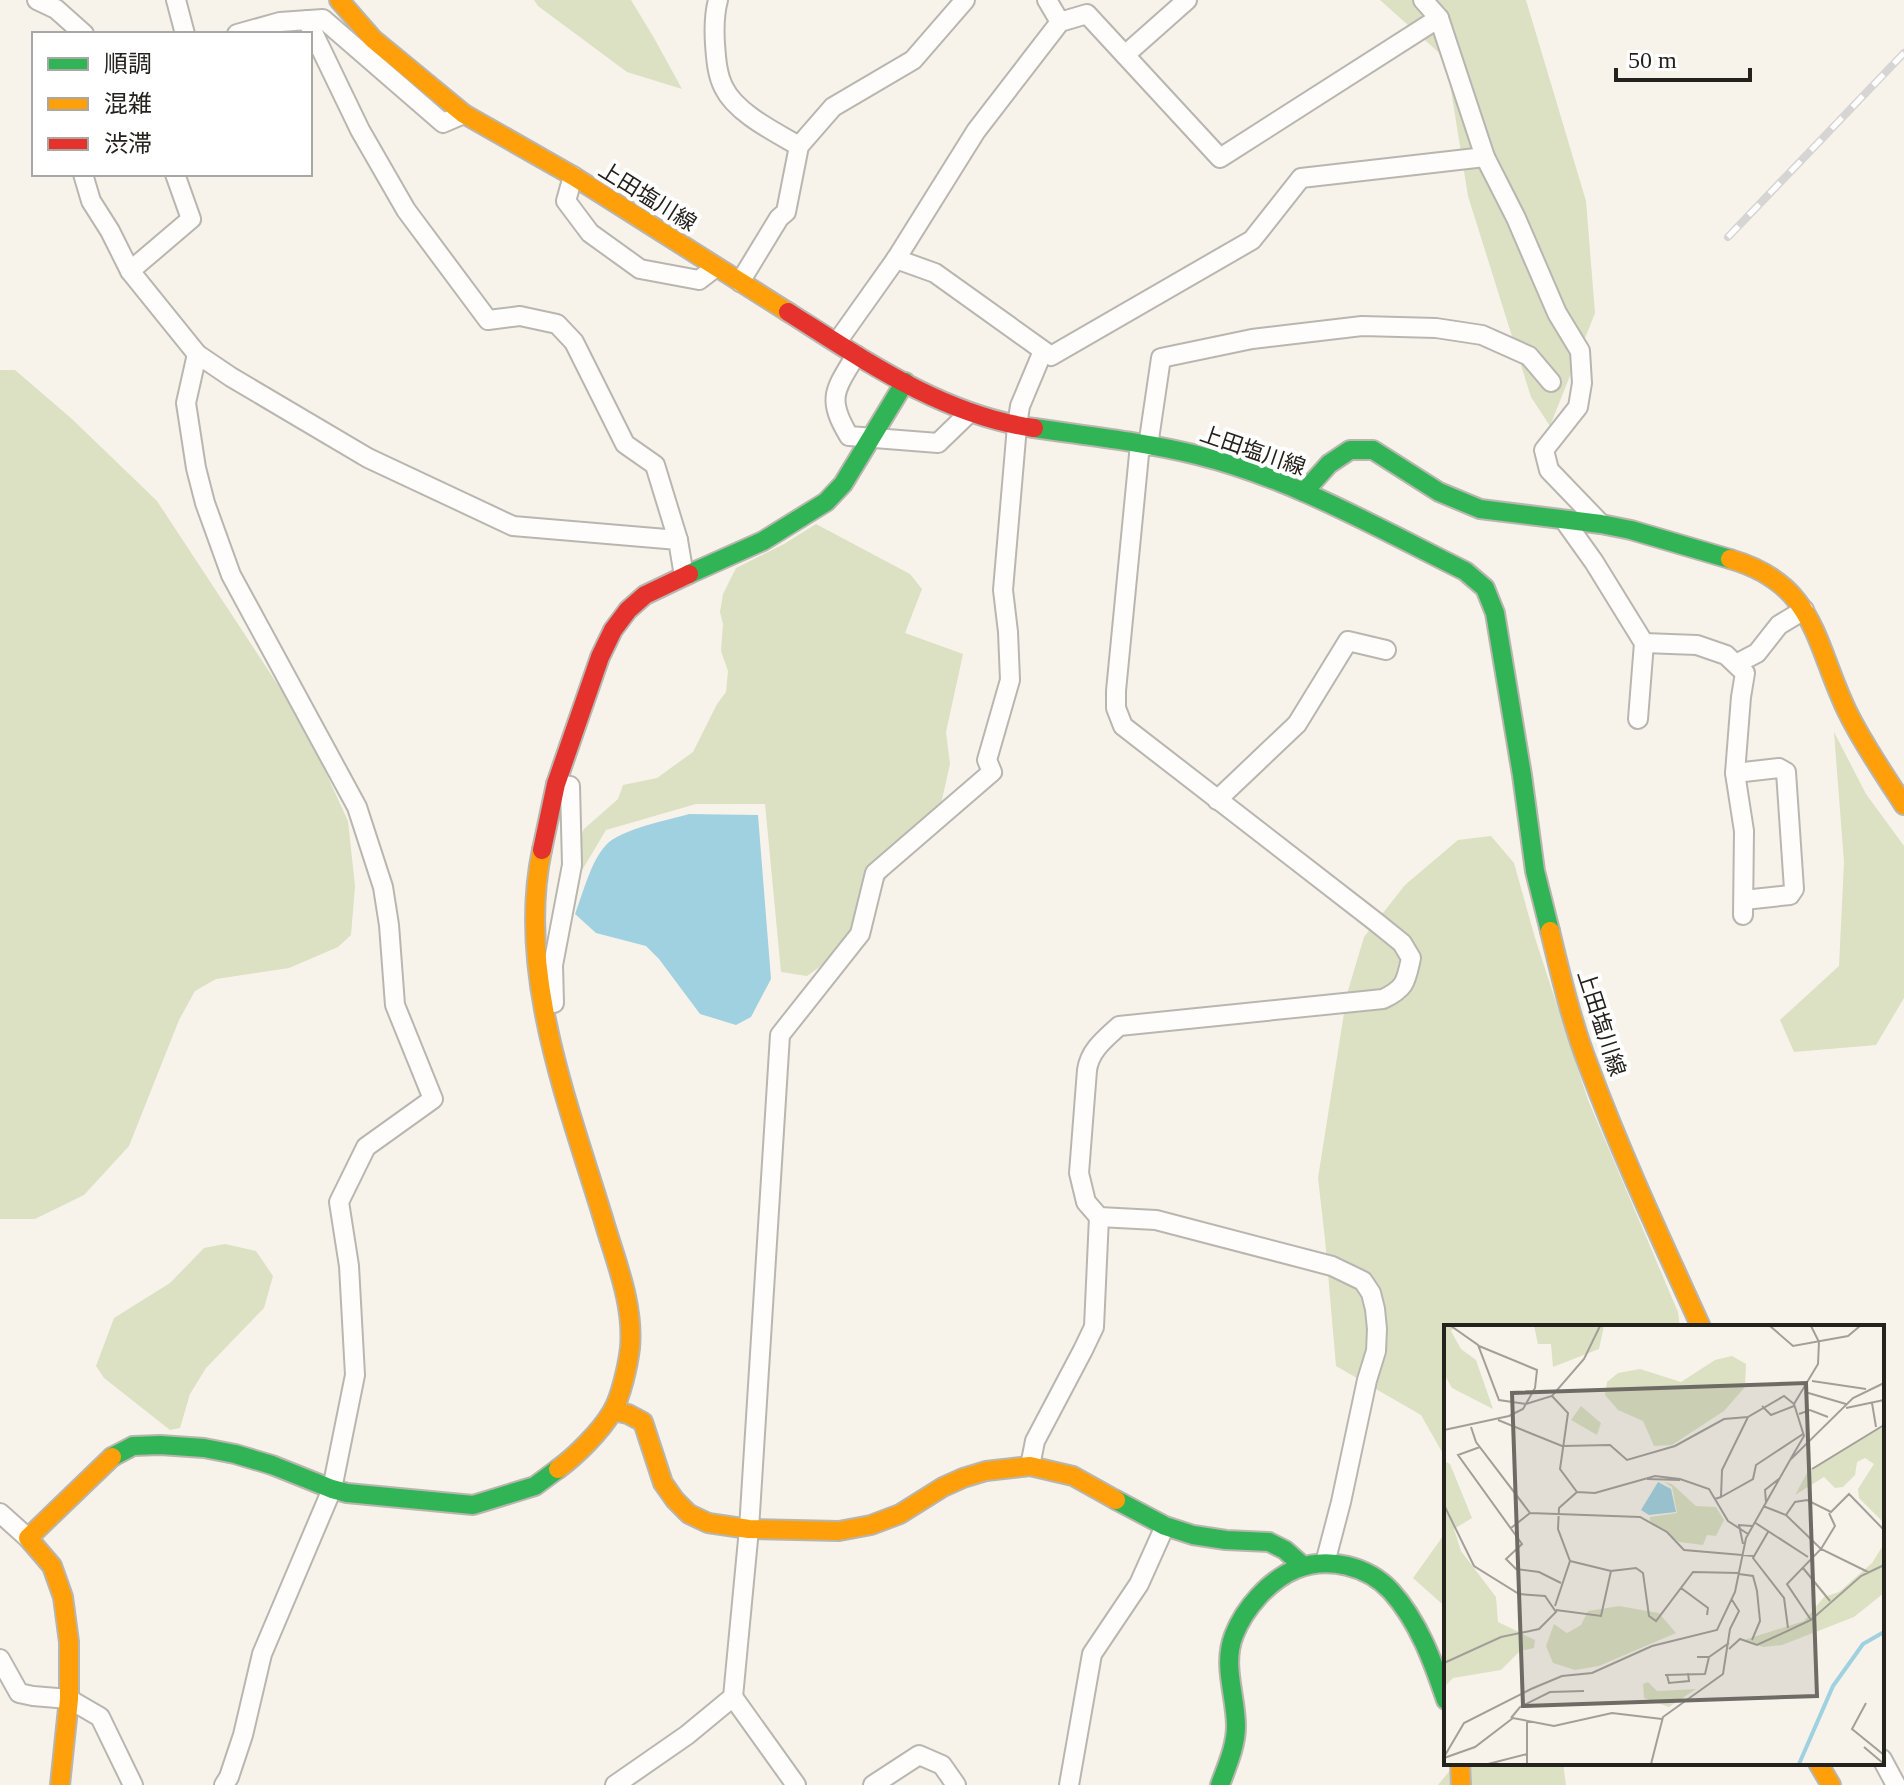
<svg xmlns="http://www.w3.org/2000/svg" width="1904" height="1785" font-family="'Times New Roman','Noto Sans JP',serif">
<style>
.green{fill:#dbe1c2}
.water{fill:#a0d1e0}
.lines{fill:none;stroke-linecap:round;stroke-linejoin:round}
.street-casing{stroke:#b9b6b0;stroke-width:22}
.fast-casing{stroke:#b9b6b0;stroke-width:22}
.slow-casing{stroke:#b9b6b0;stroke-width:22}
.jam-casing{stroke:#b9b6b0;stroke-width:22}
.street{stroke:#fefdfc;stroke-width:18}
.fast{stroke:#30b455;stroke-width:18}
.slow{stroke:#ff9f0a;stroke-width:18}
.jam{stroke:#e5322d;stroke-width:18}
.rail-casing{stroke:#d7d5d3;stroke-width:8}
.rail{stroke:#fff;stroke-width:5;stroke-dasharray:15;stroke-linecap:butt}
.labels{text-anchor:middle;stroke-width:8;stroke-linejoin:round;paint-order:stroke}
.street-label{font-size:22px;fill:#24221c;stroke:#fff}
.inset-river{fill:none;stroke:#a0d1e0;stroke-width:4}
.inset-road{fill:none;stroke:#a39f98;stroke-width:2}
.view{fill:#6e6b64;fill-opacity:0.15;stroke:#6e6b64;stroke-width:4}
.inset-edge{fill:none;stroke:#24221c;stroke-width:4}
</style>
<rect width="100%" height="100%" fill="#f7f3ea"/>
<g class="green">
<polygon points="534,0 631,0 654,38 682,89 627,72 538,6"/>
<polygon points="1380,0 1526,0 1586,201 1595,313 1550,426 1531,397 1468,196 1446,59"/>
<polygon points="0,370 15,370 72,419 157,501 303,723 348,821 355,886 351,935 338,947 289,968 216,979 195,991 179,1020 129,1146 84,1195 35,1219 0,1219"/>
<polygon points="816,524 910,574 922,589 905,633 963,654 946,732 950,764 941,804 903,853 880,888 846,948 807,976 781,972 765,804 696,804 606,830 575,882 578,842 584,829 618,799 623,785 657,778 693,752 717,704 726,692 728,671 721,651 723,624 720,612 723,594 736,568 784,544"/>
<polygon points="1834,732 1866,794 1904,846 1904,998 1876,1045 1794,1052 1780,1020 1839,966 1844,862"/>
<polygon points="1491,836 1514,863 1535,938 1588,1100 1678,1312 1680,1327 1446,1327 1446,1459 1421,1415 1336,1366 1325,1239 1318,1178 1347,994 1364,937 1405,885 1458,840"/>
<polygon points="225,1244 256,1251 273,1276 264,1308 206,1368 190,1394 180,1428 170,1430 104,1378 96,1366 114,1318 170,1283 204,1248"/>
<polygon points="1446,1532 1446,1605 1441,1603 1413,1578"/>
<polygon points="1456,1763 1563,1763 1566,1785 1438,1785"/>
</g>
<path class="water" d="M689 814 758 815 771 979 751 1017 736 1025 700 1014 659 959 646 946 596 933 575 914C583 893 591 861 606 845 621 829 668 820 689 814Z"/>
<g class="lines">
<defs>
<g id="street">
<polyline points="37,0 56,9 84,34"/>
<polyline points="176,0 185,34"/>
<path d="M718 0C714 15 714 28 715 44 716 58 717 75 724 88 736 113 775 132 799 146"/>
<polyline points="1047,0 1060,22"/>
<polyline points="1423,0 1439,18 1485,157 1516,218 1557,313 1580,351 1582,383 1578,407 1544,450 1549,470 1601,524"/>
<polyline points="307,20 360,130 406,210 488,320 520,316 557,324 574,342 625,444 655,465 678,540"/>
<polyline points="237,34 280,22 323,19 443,123 464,114"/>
<polyline points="1125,55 1187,0"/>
<polyline points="83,174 91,201 110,231 130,271 197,354 231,377 368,458 513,526 678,540 684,576"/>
<polyline points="573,176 566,201 590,233 640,269 699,280 716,267"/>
<polyline points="896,259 935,273 1051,356 1252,240 1301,178 1485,157"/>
<polyline points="130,271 191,219 175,174"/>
<polyline points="740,282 779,218 786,212 799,146 833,107 913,60 965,0"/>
<polyline points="837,342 896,259 976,131 1060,22 1087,14 1220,158 1439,18"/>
<polyline points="197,354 186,403 196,468 205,503 231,575 357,807 383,887 389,925 395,1005 433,1099 366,1147 339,1202 349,1266 355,1375 332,1489 262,1654 243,1735 229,1777 224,1785"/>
<path d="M856 355C835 390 826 398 849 436L938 443 969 413"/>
<path d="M1140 444 1116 691V708L1123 726 1376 922 1402 943 1411 958C1406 981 1406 988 1383 999L1119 1026C1105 1039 1090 1050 1087 1070L1079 1173 1086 1202 1099 1217 1156 1220 1332 1266 1363 1281 1371 1293 1375 1309 1377 1329 1376 1351 1367 1380 1341 1502 1325 1563"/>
<polyline points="1148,446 1161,358 1252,339 1362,326 1436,328 1482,335 1529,356 1551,382"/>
<polyline points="1564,520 1594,562 1644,643 1638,719"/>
<polyline points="1644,643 1697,645 1726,655 1745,673 1741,697 1735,773 1744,831 1743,915"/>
<polyline points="1736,664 1757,653 1779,625 1804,610"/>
<polyline points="1735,773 1779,768 1786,772 1794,889 1790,895 1744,900"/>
<polyline points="1217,800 1297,724 1348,641 1386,650"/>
<polyline points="554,1003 553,965 572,865 570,786 556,784"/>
<polyline points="1030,1466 1035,1441 1083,1350 1094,1327 1099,1217"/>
<polyline points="0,1513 28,1538"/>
<polyline points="0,1659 19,1693 33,1696 69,1699 100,1717 133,1785"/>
<polyline points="733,1697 796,1785"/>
<polyline points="1882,1759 1896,1785"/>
<polyline points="615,1785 687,1735 733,1697 749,1529 780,1035 860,934 875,873 992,772 987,760 1010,680 1008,632 1003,590 1017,426 1020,406 1043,351"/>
<polyline points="873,1785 919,1755 942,1765 956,1785"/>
<polyline points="1069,1785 1092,1654 1139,1584 1165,1526"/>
</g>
<g id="fast">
<path d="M1034 428C1088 436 1144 442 1197 455 1291 478 1378 528 1465 571L1485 588 1495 613 1522 775 1535 871 1550 931"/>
<polyline points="1304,492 1329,464 1350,450 1373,450 1439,492 1480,509 1601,524 1631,530 1730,559"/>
<polyline points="689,574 763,541 826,502 843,484 905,382"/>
<polyline points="112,1457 133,1446 160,1445 204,1448 235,1454 272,1465 332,1489 347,1493 473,1505 535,1486 558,1469"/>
<polyline points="1116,1500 1165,1526 1193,1535 1226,1540 1269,1542 1285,1550 1303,1566"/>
<path d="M1220 1785C1227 1766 1236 1746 1236 1726 1236 1696 1222 1665 1234 1635 1244 1609 1269 1580 1296 1569 1328 1556 1368 1566 1391 1591 1419 1622 1433 1662 1446 1700"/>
</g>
<g id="slow">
<polyline points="339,0 373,39 464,114 573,176 788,312"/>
<path d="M1730 559C1816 584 1814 642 1847 711 1863 744 1884 774 1904 805"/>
<path d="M542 850C516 972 568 1103 603 1218 615 1260 634 1303 630 1348 628 1365 621 1397 612 1412 601 1431 576 1456 558 1469"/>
<path d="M1550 931C1561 977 1572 1023 1589 1067 1622 1156 1662 1241 1701 1327"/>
<polyline points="613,1411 628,1414 643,1422 663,1483 675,1500 689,1514 708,1523 749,1529 839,1531 871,1525 900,1514 943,1487 963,1478 986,1471 1030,1466 1073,1476 1116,1500"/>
<polyline points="1460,1763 1461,1785"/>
<polyline points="1818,1763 1831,1785"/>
<polyline points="60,1785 69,1699 69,1642 63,1597 52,1566 28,1538 112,1457"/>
</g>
<g id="jam">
<path d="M788 312C864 360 942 415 1034 428"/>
<polyline points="542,850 556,784 600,657 613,630 628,610 645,595 689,574"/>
</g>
</defs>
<use href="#street" class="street-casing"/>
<use href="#fast" class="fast-casing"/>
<use href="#slow" class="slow-casing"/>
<use href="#jam" class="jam-casing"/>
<use href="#street" class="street"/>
<use href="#fast" class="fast"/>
<use href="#slow" class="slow"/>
<use href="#jam" class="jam"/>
<defs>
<polyline id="rail" points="1728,237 1904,53"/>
</defs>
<use href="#rail" class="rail-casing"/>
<use href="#rail" class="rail"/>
</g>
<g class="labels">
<g class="street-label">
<text transform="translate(648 196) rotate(32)" y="8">上田塩川線</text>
<text transform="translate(1253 450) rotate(19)" y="8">上田塩川線</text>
<text transform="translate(1602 1023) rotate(72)" y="8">上田塩川線</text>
</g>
</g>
<g transform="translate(1444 1325)">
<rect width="440" height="440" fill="#f7f3ea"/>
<path d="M0 1H11L7 6 17 24 32 35 49 84 8 63 0 49ZM90 1H160L155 24 109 42 107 19H94ZM288 31 302 39 301 62 280 86 228 120 210 121 199 96 174 85 161 70 163 57 174 48 196 44 237 57 271 35ZM137 81 157 98 153 110 127 95ZM440 101V198L415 173 414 164 430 139 421 133 413 137 411 150 399 162 391 163 380 152 351 170 364 146ZM0 136 6 139 28 193 10 204 17 226 52 272 54 297 91 315 90 323 76 326 57 345 9 353 0 362ZM220 157 228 159 252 181 272 182 280 195 272 211 263 210 259 220 235 217 206 196V192L233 188 228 162ZM440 219V268L410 292 338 320 319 322 300 315 360 296 380 272 395 267 428 238ZM175 281 215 288 232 308 155 341 131 345 109 338 102 321 110 299 123 308 137 300 144 286ZM204 357 213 366 252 364 225 382 200 373 199 359Z" fill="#dbe1c2"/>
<path d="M214 157 227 164 232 187 205 190 197 185Z" fill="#a0d1e0"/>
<path class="inset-river" d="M355 439 389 361 419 319 440 307"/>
<path class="inset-road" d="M7 1 34 20 55 75 82 79 108 71 140 34 156 1M326 1 349 21 404 11 416 1M368 56 422 64M361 67 402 79M108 71 124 88 116 144 133 167 151 168 211 151 236 154 265 164 284 196 304 209M428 78 432 102M350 79 374 39 375 17 367 1M318 81 327 90 350 81M402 83 440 75M355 89 366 85 384 92M54 95 118 121 166 120 183 135 231 121 280 94 304 92M27 102 32 117 86 188 196 192 223 207 240 225 310 231M0 105 65 91 79 84 91 63 93 45 35 21M36 122 14 130 78 219 62 234 72 244 95 247 117 258M368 144 440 100M203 154 236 155M277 172 309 154 312 140 359 109M271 174 277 172 278 145 304 92 340 71 350 79 360 111 346 135M322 177 321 165 336 153M0 180 30 241 75 269 101 271 112 287 95 304 57 312 0 338M319 181 342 190 377 224 424 247M342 190 351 177 363 175 387 187 405 169 440 205M310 197 364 232M67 203 86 188M324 207 309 233 340 273 344 303M299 219 295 200 308 201M126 236 167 246M359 243 386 276M295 249 309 251 313 266 316 296 308 315M237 263 264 283 263 290M111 281 126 236 114 204 115 183 133 167M112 285 157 291 167 246 192 243 199 248 205 291 212 296 249 247 295 248M367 295 343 259 377 224 391 201 385 188M285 324 296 314 313 320 367 295 417 251 440 240M253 332H265L285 318M221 350 261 349 265 332M223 350 225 358 245 356 244 348M422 378 408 404 440 430M67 393 76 382 106 367 140 366M83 396V439M420 422 440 439M0 432 20 398 87 364 118 351 148 348 208 321 273 305 291 267 302 213 346 135 409 73 440 58M0 433 31 422 69 393 110 401 168 388 218 394M44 439 83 429M207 439 219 392 279 349 286 304 295 286 288 275"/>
<path class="view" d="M362 58 373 371 79 381 68 68Z"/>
<rect width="440" height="440" class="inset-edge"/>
</g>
<rect x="32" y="32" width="280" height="144" fill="#ffffff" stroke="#a7a7a4" stroke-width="2"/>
<rect x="48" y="58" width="40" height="12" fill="#30b455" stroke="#a7a7a4" stroke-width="2"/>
<text x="104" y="72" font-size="24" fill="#24221c">順調</text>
<rect x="48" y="98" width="40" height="12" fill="#ff9f0a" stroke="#a7a7a4" stroke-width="2"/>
<text x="104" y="112" font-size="24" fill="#24221c">混雑</text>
<rect x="48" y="138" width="40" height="12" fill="#e5322d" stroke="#a7a7a4" stroke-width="2"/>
<text x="104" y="152" font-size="24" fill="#24221c">渋滞</text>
<path d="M1616 68v12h134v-12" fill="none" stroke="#24221c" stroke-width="4"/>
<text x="1628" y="68" font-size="24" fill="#24221c" stroke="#ffffff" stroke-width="6" paint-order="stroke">50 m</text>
</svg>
